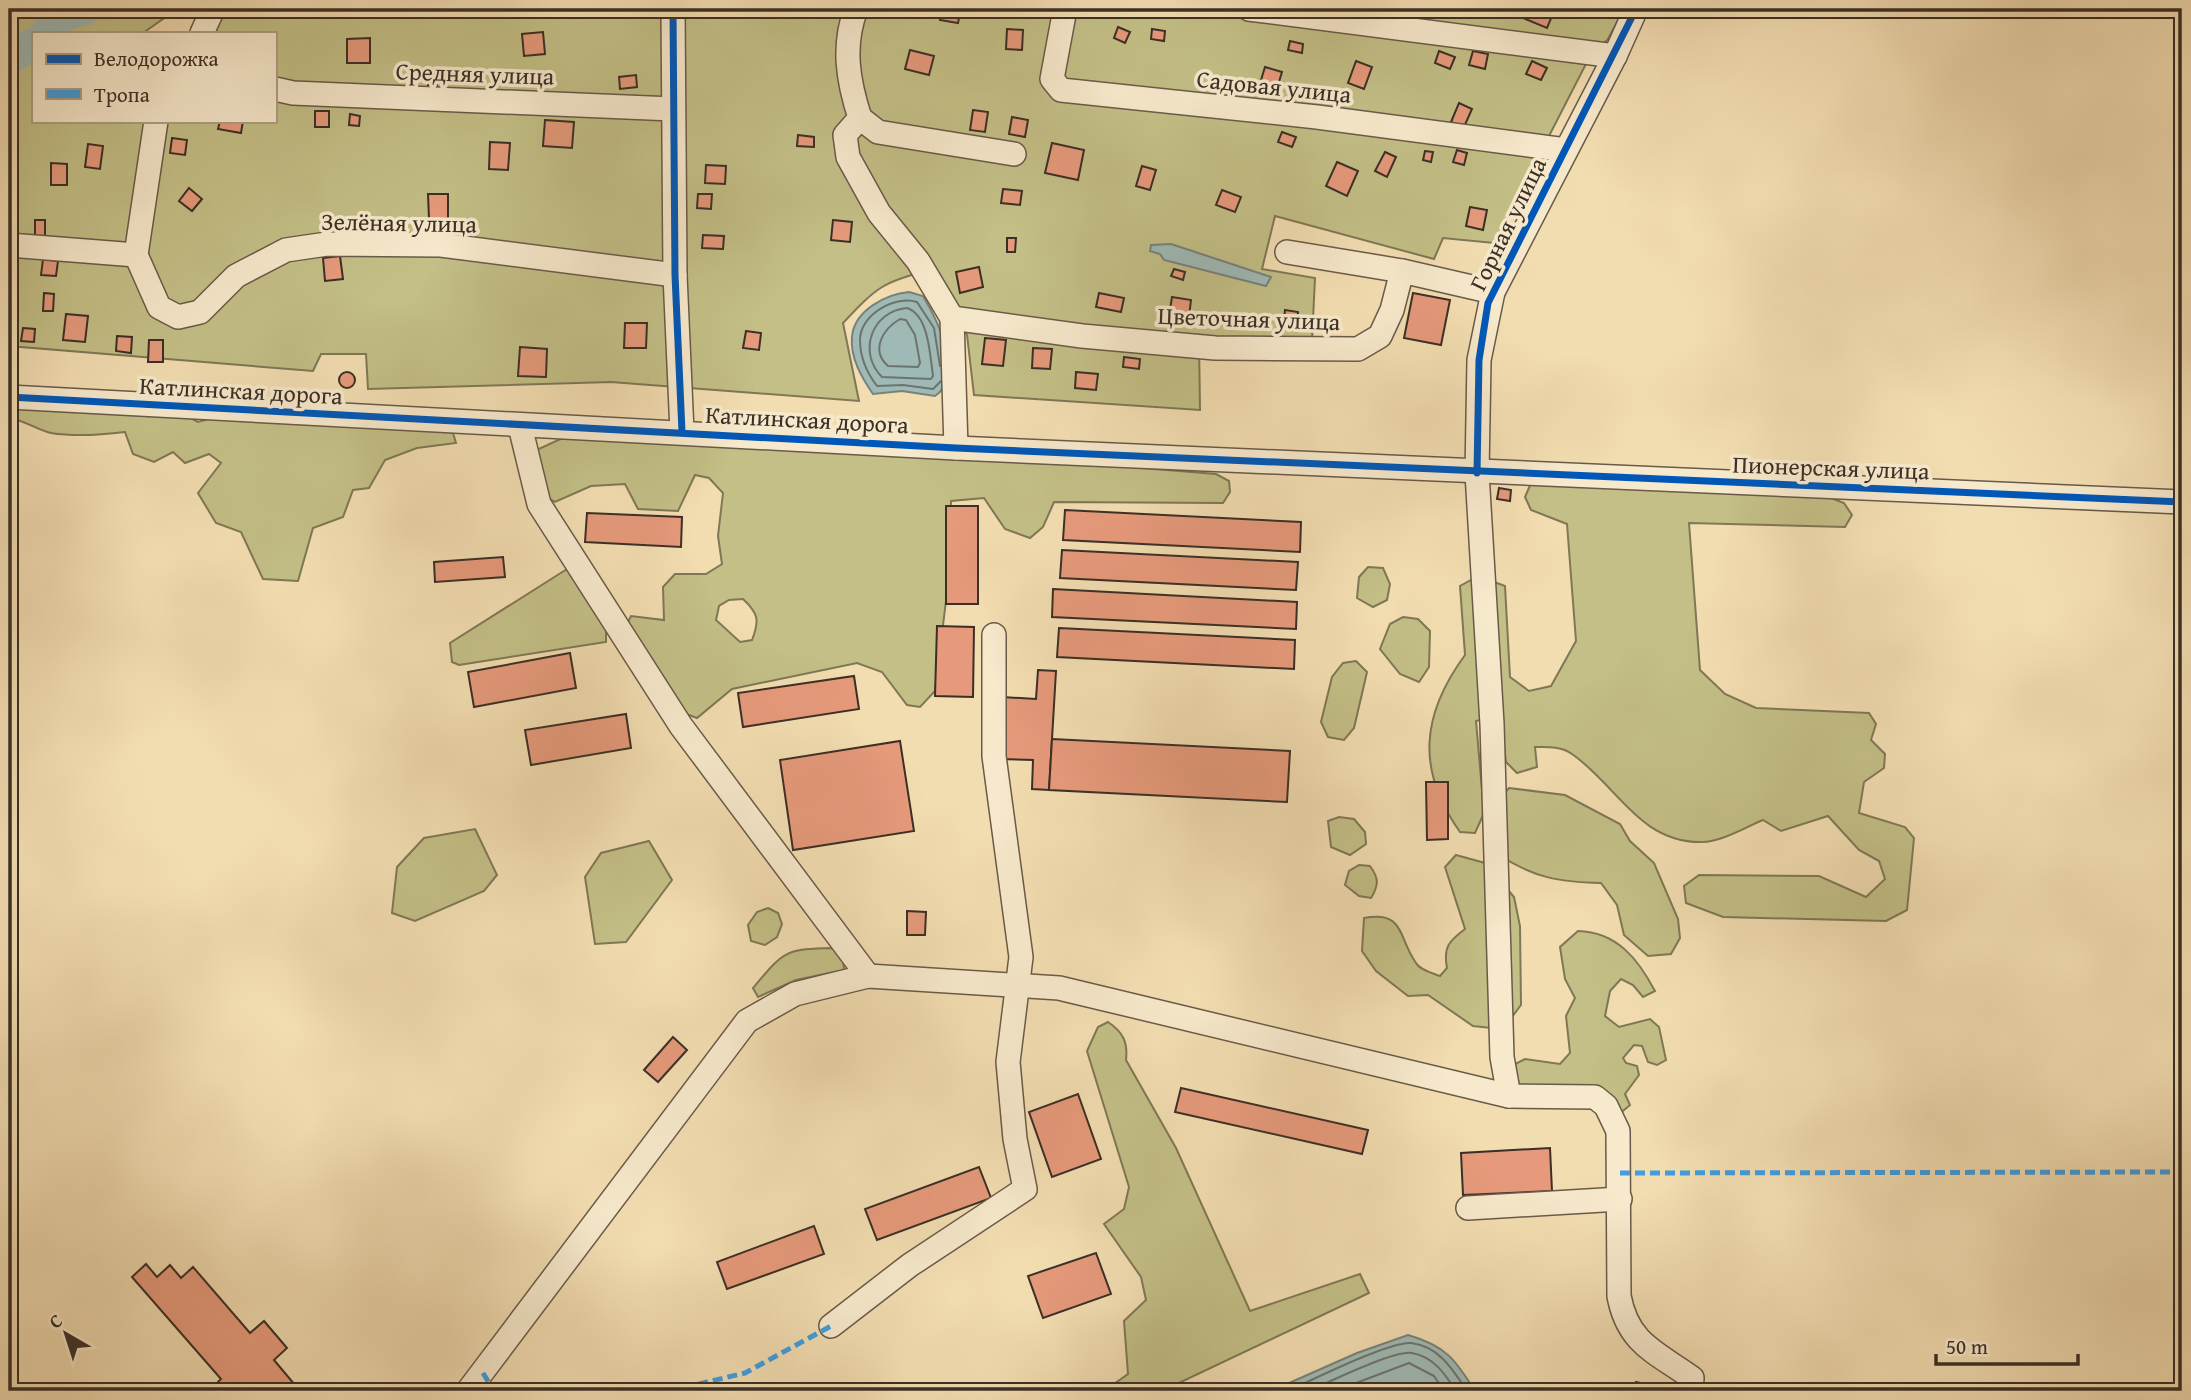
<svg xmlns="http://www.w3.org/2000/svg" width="2191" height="1400" font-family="'Gentium Book Plus',serif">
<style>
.green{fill:#c3bf86;stroke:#7f7756;stroke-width:2;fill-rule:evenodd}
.water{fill:#9fbab6;stroke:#77827c;stroke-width:2}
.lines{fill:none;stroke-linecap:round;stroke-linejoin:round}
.shore{stroke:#6d746e;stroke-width:2}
.river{stroke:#9fbab6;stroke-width:33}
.building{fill:#e69a7b;stroke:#3b2f26;stroke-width:2}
.minor-casing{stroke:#695a49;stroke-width:26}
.minor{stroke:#f7e9cc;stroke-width:23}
.quiet{stroke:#3f9de0;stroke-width:5;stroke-dasharray:10 5;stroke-linecap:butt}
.cycleway-casing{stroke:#f7e9cc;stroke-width:11}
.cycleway{stroke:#0057b8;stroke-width:7}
.labels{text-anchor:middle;stroke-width:7;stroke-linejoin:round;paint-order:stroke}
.street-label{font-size:24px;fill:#3b2f26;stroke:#f7e9cc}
</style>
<rect width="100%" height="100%" fill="#f2ddb1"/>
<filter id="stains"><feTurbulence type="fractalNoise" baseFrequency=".00286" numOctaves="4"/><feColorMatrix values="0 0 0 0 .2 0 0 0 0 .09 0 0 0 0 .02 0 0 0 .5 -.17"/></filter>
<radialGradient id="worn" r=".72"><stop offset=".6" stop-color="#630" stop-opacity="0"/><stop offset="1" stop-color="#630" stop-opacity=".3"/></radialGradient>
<g class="green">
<path d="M9 9H177L143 33H33V121H275V33H196L209 9H1624L1608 39 1588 60 1494 243 1443 238 1434 259 1275 216 1262 269 1315 278 1312 340 1199 341 1200 410 974 395 967 335 931 270C883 281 876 288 843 323L859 401 611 382 368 389 366 354H321L313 371 9 346Z"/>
<path d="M9 402 177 411 198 422 219 416 416 424 453 433 456 443 417 448 385 460 369 488 353 490 343 517 313 528 298 581 263 579 241 532 216 523 198 493 221 463 209 454 185 463 173 452 154 462 133 454 125 432C101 435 76 437 51 433 37 430 24 420 9 418Z"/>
<path d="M567 436 957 453 1216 474 1229 481 1230 492 1223 503 1054 502 1043 527 1030 538 1005 529 984 498 951 501 949 576 935 691 920 707 907 705 882 672 857 663 732 689 697 718 681 712 624 630 631 616 664 620 663 587 675 574H706L722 564 718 536 723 493 709 478 695 475 678 511 638 509 625 484 591 486 555 502 538 493 532 452ZM743 599C758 613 760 620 752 640L740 642 716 620 719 606 729 600Z"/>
<path d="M1531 483 1831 498 1844 503 1852 515 1845 527 1689 523 1700 670 1725 694 1756 708 1869 713 1876 724 1871 740 1885 754 1884 768 1864 782 1859 813 1905 827 1914 838 1907 910 1886 921 1723 917 1686 903 1684 886 1699 875 1819 876 1866 897 1885 879 1879 861 1859 850 1828 816 1781 831 1763 820C1746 827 1721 842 1702 842 1639 843 1617 785 1572 754 1561 746 1547 747 1535 747L1537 767 1517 773 1506 762 1500 715 1476 721 1484 813 1475 833 1460 832C1416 770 1421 715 1465 655L1460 586 1478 576 1505 586 1510 677 1529 691 1551 686 1576 641 1567 524 1531 510 1525 497Z"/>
<polygon points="1368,567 1383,568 1390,584 1387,600 1373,607 1357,598 1359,577"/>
<polygon points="567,569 606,625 606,642 459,665 452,662 450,643"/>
<polygon points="1403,617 1418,619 1430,631 1429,667 1419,682 1400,674 1380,649 1390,624"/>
<polygon points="1356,661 1367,672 1354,728 1344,740 1328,737 1321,722 1332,677 1343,663"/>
<path d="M1509 788 1565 795 1620 824 1630 841 1654 863 1678 919 1680 938 1671 954 1648 956 1624 935 1617 905 1601 883C1560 882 1533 878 1498 854V801Z"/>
<polygon points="1339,817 1354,819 1365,832 1366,844 1350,855 1331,847 1328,821"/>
<polygon points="475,829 497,875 484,891 415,921 392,913 397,867 424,838"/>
<polygon points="649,841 672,880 626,942 595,944 585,877 601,853"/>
<path d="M1456 855 1485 863 1514 897 1520 926 1521 1005 1509 1021 1491 1028 1473 1026 1428 995 1408 996 1376 971 1362 951 1364 918C1405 910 1398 938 1416 963 1420 970 1432 973 1440 976L1447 968C1443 947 1449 941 1465 929L1445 867Z"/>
<path d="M1359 865 1370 866C1379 878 1379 885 1371 898L1359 896 1345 885 1349 871Z"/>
<polygon points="768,908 778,913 782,924 777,937 765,945 751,941 748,925 757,912"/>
<path d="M1578 931C1617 932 1638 959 1655 991L1643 997 1633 985 1621 979 1610 991 1605 1016 1619 1027 1650 1019 1659 1027 1666 1060 1657 1065 1648 1062 1642 1046 1634 1045 1623 1058 1626 1063 1637 1066 1639 1075 1625 1094 1630 1105 1623 1111 1524 1089 1516 1081 1513 1065 1525 1059 1560 1064 1570 1053 1566 1016 1575 998 1565 979 1560 947Z"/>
<path d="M834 948 843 956 844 970 796 980 758 997 753 988C785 950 785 949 834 948Z"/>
<path d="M1108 1022C1123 1032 1128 1042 1126 1060L1176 1148 1250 1311 1360 1274 1369 1293 1162 1391H1104L1128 1374 1124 1321 1146 1300 1141 1277 1104 1224 1124 1209 1129 1187 1087 1051 1098 1027Z"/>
</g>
<g class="water">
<polygon points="1171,244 1271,277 1266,286 1164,260 1160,254 1150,251 1151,245"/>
<path d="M909 292 923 296C938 321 965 376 935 396L902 391 873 394C862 378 850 358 852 337 854 310 887 294 909 292Z"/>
<path d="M1408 1335C1446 1346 1455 1359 1475 1391H1271L1357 1353Z"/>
</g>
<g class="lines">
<g class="shore">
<path d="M907 308C929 315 930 356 933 376L931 379 882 377C857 352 872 311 907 308Z"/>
<path d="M900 319 906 320 915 335 920 363 918 367 888 366C870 350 883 329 900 319Z"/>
<path d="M940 366 934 328 917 302C896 295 860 314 860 340 860 357 867 373 877 386L903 385 933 389 941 381"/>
<path d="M1288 1391C1310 1381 1390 1341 1411 1343 1439 1346 1453 1370 1467 1391"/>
<path d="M1309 1391C1329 1382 1394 1350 1412 1353 1434 1357 1445 1374 1456 1391"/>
<polyline points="1335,1391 1409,1363 1434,1376 1444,1391"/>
</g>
<g class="river">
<polyline points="47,33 65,14 84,9"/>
<polyline points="9,58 33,44"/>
</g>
</g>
<g class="building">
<polygon points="478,9 508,9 508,13 478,14"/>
<polygon points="551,9 579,9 579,12 552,15"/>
<polygon points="1527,9 1555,9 1547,28 1523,18"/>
<polygon points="942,10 960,13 958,23 940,20"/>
<polygon points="1118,27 1130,32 1125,43 1114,38"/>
<polygon points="1007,29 1023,30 1022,50 1006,49"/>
<polygon points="1152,29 1165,31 1164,41 1151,39"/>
<polygon points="543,32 545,54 524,56 522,34"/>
<polygon points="370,38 370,63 347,63 347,39"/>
<polygon points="1290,41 1303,44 1302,53 1288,50"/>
<polygon points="910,50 934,56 929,75 905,69"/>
<polygon points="1439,51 1455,57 1450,69 1435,63"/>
<polygon points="1473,51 1488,54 1485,69 1469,65"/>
<polygon points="1356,61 1372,67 1364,89 1348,83"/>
<polygon points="1532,61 1547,68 1541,80 1526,74"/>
<polygon points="1265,67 1282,72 1278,85 1261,80"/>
<polygon points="636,75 637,87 620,89 619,77"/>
<polygon points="437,77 437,86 428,86 428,78"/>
<polygon points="1459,103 1472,109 1464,127 1451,122"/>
<polygon points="973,110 988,112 985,132 970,130"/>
<rect x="315" y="111" width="14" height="16"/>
<polygon points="350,114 360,116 359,126 349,125"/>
<polygon points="1012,117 1028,120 1025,137 1009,134"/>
<polygon points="545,120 574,122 572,148 543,146"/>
<polygon points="220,121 243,121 241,133 218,129"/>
<polygon points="1282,132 1296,137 1292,147 1278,142"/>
<polygon points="798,135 814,137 814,147 797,146"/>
<polygon points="172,138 187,140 185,155 170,153"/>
<polygon points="490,142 510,143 508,170 489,169"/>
<polygon points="1052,143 1084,150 1078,180 1045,173"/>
<polygon points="88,144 103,146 100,169 85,167"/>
<polygon points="1457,150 1467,153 1464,165 1453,162"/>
<polygon points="1425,151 1433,152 1431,162 1423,160"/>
<polygon points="1385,152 1396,157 1387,177 1375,171"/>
<polygon points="1337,162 1358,171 1347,196 1326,186"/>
<polygon points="51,163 67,164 67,185 51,185"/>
<polygon points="706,165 726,166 725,184 705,183"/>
<polygon points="1142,166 1156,170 1150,190 1136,186"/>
<polygon points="189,188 202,199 192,211 179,201"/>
<polygon points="1003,189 1022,191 1020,205 1001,203"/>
<polygon points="1222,190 1241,197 1235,212 1216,205"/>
<polygon points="428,194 448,194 448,219 429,219"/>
<polygon points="698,194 712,194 711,209 697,208"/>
<polygon points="1470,207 1487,210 1483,230 1466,226"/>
<rect x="35" y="220" width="10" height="16"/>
<polygon points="833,220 852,222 850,242 831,240"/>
<polygon points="703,235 724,236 723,249 702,248"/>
<polygon points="1007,238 1016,238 1015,252 1007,252"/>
<polygon points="340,256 343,279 325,281 323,258"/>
<polygon points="43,259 58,261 56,276 41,275"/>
<polygon points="979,267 983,287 960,293 956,272"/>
<polygon points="1174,269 1185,272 1183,280 1171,276"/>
<polygon points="44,293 54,294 53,311 43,311"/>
<polygon points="1099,293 1124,298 1121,312 1096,307"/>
<polygon points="1413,293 1450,300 1441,345 1404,338"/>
<polygon points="1172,297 1191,300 1188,325 1168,322"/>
<polygon points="1285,310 1298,312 1296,331 1283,329"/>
<polygon points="66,314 88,316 85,342 63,340"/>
<polygon points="625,323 647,323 646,348 624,348"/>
<polygon points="23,328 35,329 34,342 21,341"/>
<polygon points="746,331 761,333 759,350 743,348"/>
<polygon points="117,336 132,337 131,353 116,351"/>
<polygon points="985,338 1006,340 1003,366 982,364"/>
<polygon points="149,340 163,340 163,362 148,362"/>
<polygon points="520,347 547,349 546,377 518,376"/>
<polygon points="1033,348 1052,349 1050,369 1032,368"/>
<polygon points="1124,357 1140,359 1139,369 1123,367"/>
<circle cx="347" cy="380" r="8"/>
<polygon points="1076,372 1098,374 1096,390 1075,388"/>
<polygon points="1499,488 1511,490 1510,501 1497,499"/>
<rect x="946" y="506" width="32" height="98"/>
<polygon points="1065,510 1301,522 1300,552 1063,540"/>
<polygon points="587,513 682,517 681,547 585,542"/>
<polygon points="1062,550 1298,562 1296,590 1060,578"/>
<polygon points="503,557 505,577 435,582 434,562"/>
<polygon points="1053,589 1297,602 1296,629 1052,617"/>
<polygon points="937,626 974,627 973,697 935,696"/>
<polygon points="1059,628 1295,640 1294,669 1057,657"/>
<polygon points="570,653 576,688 474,707 468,672"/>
<polygon points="1038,670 1056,671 1049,790 1032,789 1033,760 999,759 1002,697 1036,699"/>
<polygon points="854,676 859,709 743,727 738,693"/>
<polygon points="626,714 631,748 531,765 525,730"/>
<polygon points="1052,739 1290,751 1287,802 1049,790"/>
<polygon points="900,741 914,831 793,850 780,760"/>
<polygon points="1426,782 1448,782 1448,839 1427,840"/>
<polygon points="907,911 926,912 925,935 907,935"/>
<polygon points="673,1037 687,1050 658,1082 644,1070"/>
<polygon points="1181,1088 1368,1130 1362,1154 1175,1112"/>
<polygon points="1078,1094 1101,1159 1052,1177 1029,1112"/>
<polygon points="1550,1148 1552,1191 1463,1195 1461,1153"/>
<polygon points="979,1167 991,1198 877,1240 865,1209"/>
<polygon points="814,1226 824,1254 727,1289 717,1262"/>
<polygon points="1096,1253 1111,1294 1043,1318 1028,1276"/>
<polygon points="146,1264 157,1277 170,1265 181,1278 193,1267 250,1333 264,1321 287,1348 274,1360 300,1391 209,1391 221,1379 132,1277"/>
<polygon points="1636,1382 1676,1391 1634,1391"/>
</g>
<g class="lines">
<defs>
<g id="minor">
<polyline points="673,9 675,275 682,432"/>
<path d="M856 9C842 46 848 81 860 118L845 135 848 157 879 213 918 261 952 318 956 448"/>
<polyline points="1065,9 1052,79 1061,90 1317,117 1566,150"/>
<polyline points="1249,9 1615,56"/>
<polyline points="202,33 213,9"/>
<polyline points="275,89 293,93 673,109"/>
<polyline points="860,118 878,132 1014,154"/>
<polyline points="9,245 136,255 156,121"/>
<polyline points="1287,252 1402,271"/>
<polyline points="136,255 159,307 178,317 200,312 236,276 286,250 327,244 441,245 675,275"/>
<polyline points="952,318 1082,336 1215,348 1358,349 1380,336 1392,310 1402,271 1493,292"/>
<polyline points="9,397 956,448 2182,502"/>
<polyline points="520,426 539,504 681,726 868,976"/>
<polyline points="1509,1096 1502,1057 1492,724 1477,473 1479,360 1493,292 1615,56 1636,9"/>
<polyline points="1468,1208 1620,1199"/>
<polyline points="831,1326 910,1265 1025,1189 1015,1139 1008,1062 1021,957 994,756 994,635"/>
<path d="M468 1391 747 1021 795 994 868 976 1059 988 1509 1096 1595 1097 1606 1106 1618 1131 1619 1296C1628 1344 1656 1352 1692 1378L1691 1391"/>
</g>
</defs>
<use href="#minor" class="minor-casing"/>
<use href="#minor" class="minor"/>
<g class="quiet">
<polyline points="1620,1173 2182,1172"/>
<polyline points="483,1373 494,1391"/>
<polyline points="669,1391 745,1373 831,1326"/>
</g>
<defs>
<g id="cycleway">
<polyline points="673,9 675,275 682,432"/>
<polyline points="9,397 956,448 2182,502"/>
<polyline points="1477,473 1479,360 1488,303 1636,9"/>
</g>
</defs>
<use href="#cycleway" class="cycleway-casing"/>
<use href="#cycleway" class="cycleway"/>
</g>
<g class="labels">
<g class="street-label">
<text transform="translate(475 74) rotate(2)" y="8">Средняя улица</text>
<text transform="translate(1274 87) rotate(6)" y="8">Садовая улица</text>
<text transform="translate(399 223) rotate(1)" y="8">Зелёная улица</text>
<text transform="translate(1508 224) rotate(-64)" y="8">Горная улица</text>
<text transform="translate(1249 319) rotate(2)" y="8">Цветочная улица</text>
<text transform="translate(241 391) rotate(3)" y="8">Катлинская дорога</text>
<text transform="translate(807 420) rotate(3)" y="8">Катлинская дорога</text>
<text transform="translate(1831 468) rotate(2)" y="8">Пионерская улица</text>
</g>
</g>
<rect width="2191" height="1400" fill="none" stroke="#f2ddb1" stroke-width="35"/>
<rect x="10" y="10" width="2170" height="1379" fill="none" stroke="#3b2f26" stroke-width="3.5"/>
<rect x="18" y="18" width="2156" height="1365" fill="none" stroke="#3b2f26" stroke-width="2"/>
<rect x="32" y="32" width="245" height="91" fill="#f7e9cc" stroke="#ac9f8a" stroke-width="2"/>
<rect x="46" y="54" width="35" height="10" fill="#0057b8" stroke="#ac9f8a" stroke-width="2"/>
<text x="94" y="66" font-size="21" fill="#3b2f26">Велодорожка</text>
<rect x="46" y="89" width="35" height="10" fill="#3f9de0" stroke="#ac9f8a" stroke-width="2"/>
<text x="94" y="102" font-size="21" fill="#3b2f26">Тропа</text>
<g transform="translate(66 1334) rotate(321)" stroke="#f7e9cc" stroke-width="5" paint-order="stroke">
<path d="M0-5L12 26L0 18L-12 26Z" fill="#3b2f26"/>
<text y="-10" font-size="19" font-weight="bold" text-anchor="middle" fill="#3b2f26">С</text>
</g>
<path d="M1936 1354v10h142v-10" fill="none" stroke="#3b2f26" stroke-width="3.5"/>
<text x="1946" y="1354" font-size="21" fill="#3b2f26" stroke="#f7e9cc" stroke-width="5" paint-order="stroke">50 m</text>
<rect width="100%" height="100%" filter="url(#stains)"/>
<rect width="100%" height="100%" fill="url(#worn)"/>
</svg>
